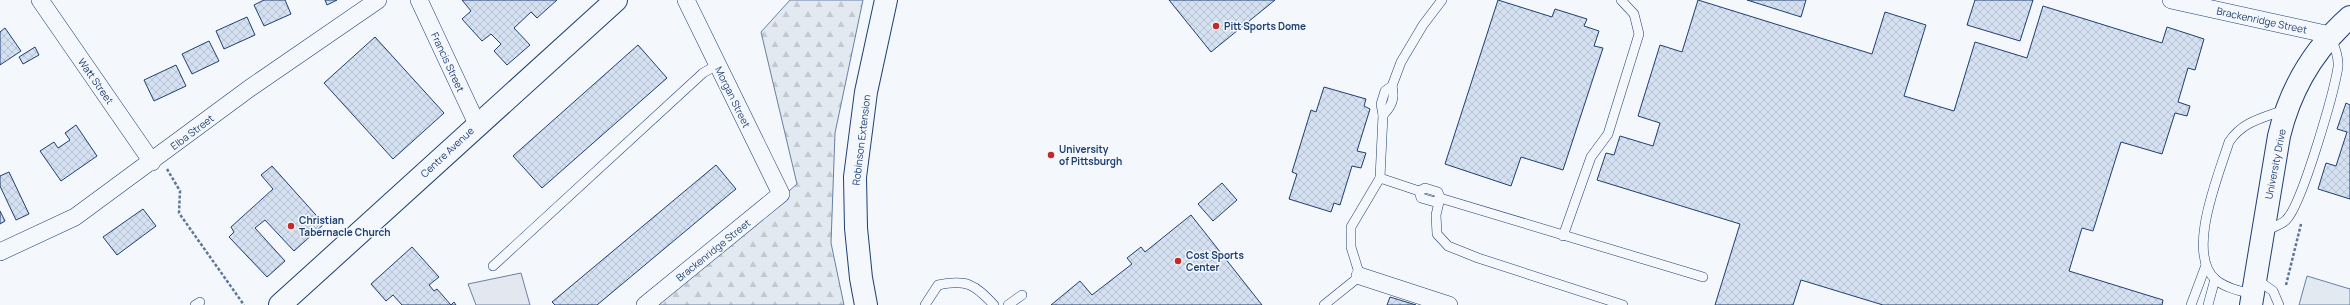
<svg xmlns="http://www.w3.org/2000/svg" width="2350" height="305" font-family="Manrope,sans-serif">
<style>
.forest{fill:url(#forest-firs);stroke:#687fa3}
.pitch{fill:#e3e9f0;stroke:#687fa3}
.parking{fill:#e3e8f0;stroke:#687fa3}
.building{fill:url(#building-cross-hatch);stroke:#1d3f73}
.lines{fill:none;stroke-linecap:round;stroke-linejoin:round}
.lane-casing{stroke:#1d3f73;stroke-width:10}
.street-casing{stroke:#1d3f73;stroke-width:18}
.secondary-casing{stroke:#1d3f73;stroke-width:24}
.path{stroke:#5e769c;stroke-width:2.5;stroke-dasharray:3 2;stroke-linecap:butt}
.lane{stroke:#f4f7fb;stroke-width:9}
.street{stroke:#f4f7fb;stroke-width:17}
.secondary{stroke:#f4f7fb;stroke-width:22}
.poi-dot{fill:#c62828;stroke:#f4f7fb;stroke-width:1.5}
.labels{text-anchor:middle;stroke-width:3;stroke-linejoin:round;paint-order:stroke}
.street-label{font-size:10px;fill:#1d3f73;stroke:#f4f7fb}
.poi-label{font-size:10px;font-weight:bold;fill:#1d3f73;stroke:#f4f7fb;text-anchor:start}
</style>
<defs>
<pattern id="forest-firs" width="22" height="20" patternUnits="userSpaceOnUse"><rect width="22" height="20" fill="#e3e9f0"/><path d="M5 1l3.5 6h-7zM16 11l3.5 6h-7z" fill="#c2c9d1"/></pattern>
<pattern id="building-cross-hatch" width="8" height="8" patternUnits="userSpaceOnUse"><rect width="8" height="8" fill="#d5e0f0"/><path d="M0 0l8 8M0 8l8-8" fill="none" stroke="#b6c1d1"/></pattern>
</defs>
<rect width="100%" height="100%" fill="#f4f7fb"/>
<polygon class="forest" points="790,0 863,0 835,133 831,243 844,305 658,305 797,184 761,32"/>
<polygon class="pitch" points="2307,276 2350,289 2350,305 2299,305"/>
<polygon class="parking" points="521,273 530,305 476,305 468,284"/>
<g class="building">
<polygon points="264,0 285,0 291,14 264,26 254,5"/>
<polygon points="325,0 337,0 327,5"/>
<polygon points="462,0 557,0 537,18 531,12 514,28 530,45 507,65 494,51 501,44 491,34 482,41 462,19 471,11"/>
<polygon points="1169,0 1275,0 1211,52"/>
<polygon points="1498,0 1552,17 1555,9 1587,19 1584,26 1599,31 1594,46 1603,48 1563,170 1521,157 1511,186 1445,164"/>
<polygon points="1698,0 1872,54 1885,12 1926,25 1904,96 1954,111 1975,42 2027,58 2043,6 2162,43 2167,27 2204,39 2195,70 2188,68 2178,102 2190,106 2187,116 2175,113 2162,154 2121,142 2093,231 2082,228 2069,271 2163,300 2162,305 1883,305 1801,280 1793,305 1715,305 1740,224 1597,180 1606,153 1614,155 1620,136 1653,146 1660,123 1638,116 1660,45 1682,52"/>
<polygon points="1747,0 1806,0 1801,17"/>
<polygon points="1975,0 2033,0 2020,41 1967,25"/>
<polygon points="247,17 255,35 224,49 216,31"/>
<polygon points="5,28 21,51 0,65 0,32"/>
<polygon points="375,37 444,113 393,159 324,83"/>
<polygon points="209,41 219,61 192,74 182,54"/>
<polygon points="638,45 667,78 542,188 513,156"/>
<polygon points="35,47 39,55 23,64 19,57"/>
<polygon points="176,65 186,86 154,101 144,80"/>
<polygon points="1324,87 1366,99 1364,106 1370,109 1357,151 1366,153 1361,168 1352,166 1340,205 1334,203 1331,212 1289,199 1297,174 1292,172 1311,110 1316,112"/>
<polygon points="2346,103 2350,105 2350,199 2318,189 2326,163 2336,166 2347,132 2337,129"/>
<polygon points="76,125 97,156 61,181 40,151 54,142 58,148 70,140 65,133"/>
<polygon points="716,165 736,189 731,193 597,305 555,305 552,302"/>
<polygon points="272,166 324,224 294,251 265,220 255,228 285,261 267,277 229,237 234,232 231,227 273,189 261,175"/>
<polygon points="9,172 29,214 16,220 0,186 0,176"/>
<polygon points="1222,183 1237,200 1213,221 1198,204"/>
<polygon points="143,209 156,226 117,255 103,237"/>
<polygon points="0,211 5,221 0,224"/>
<polygon points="1191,215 1262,305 1051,305 1080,281 1092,295 1132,264 1127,258 1141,247 1145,252"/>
<polygon points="412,247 439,277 429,285 434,291 437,289 451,305 454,302 456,305 402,305 393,295 386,301 371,284"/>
<polygon points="1390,297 1416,305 1387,305"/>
</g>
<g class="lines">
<defs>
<g id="lane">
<path d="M1383 115C1392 106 1395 98 1392 86"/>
<polyline points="1380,178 1419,191 1425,188 1438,192 1440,198 1436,215 1437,234 1448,246 1478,258 1623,305"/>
<polyline points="1419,191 1421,198 1435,202 1440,198"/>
<polyline points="1440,198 1703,277"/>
<path d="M2265 231C2271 228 2281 225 2286 220 2302 205 2334 92 2338 67 2339 57 2335 47 2331 38"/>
<polyline points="1563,236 1591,157 1608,134 1639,34 1634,14 1621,0"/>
<polyline points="493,266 703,73 717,65"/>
<polyline points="2256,279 2273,291 2279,305"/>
<path d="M2253 294C2240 291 2226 288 2216 280 2185 254 2219 174 2229 142 2242 122 2262 118 2284 110"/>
<polyline points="195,305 200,302"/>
<path d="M925 305 938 285C967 279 974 284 994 305"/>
<polyline points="1008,305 1022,295"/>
<polyline points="1324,305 1360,276 1351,247 1351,227 1380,178 1383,115 1381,104 1385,91 1392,86 1401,62 1423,25 1442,0"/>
<polyline points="2191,305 2206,265"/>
<polyline points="2208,305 2215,279"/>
</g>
<g id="street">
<polyline points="40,0 152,162"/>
<polyline points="419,0 477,124"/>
<polyline points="2171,0 2330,35"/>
<polyline points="0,252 75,217 250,88 378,0"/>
<polyline points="1360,276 1449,305"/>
<polyline points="645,305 781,194 686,0"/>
</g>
<g id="secondary">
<polyline points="280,305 616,0"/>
<polyline points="866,305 861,278 856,228 855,177 866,92 886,0"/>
<path d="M2251 305 2279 136C2290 90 2314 49 2350 17"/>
</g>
</defs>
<use href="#lane" class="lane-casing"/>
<use href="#street" class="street-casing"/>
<use href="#secondary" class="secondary-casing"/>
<g class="path">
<polyline points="167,169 180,191 179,213 244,305"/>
<polyline points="2286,285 2301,224"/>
</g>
<use href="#lane" class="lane"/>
<use href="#street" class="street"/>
<use href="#secondary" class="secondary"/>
</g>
<g class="poi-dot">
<circle cx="1216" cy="26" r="4"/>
<circle cx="1051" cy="155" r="4"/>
<circle cx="291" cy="226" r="4"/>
<circle cx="1178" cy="261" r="4"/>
</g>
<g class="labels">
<g class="street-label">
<text transform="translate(2262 20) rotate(12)" y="4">Brackenridge Street</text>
<text transform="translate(448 62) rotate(65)" y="4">Francis Street</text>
<text transform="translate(96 81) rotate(55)" y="4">Watt Street</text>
<text transform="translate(733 97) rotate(64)" y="4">Morgan Street</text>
<text transform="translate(192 132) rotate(-37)" y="4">Elba Street</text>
<text transform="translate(861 140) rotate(-83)" y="4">Robinson Extension</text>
<text transform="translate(447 152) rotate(-43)" y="4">Centre Avenue</text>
<text transform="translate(2275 164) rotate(-79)" y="4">University Drive</text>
<text transform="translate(713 250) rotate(-39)" y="4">Brackenridge Street</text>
</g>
<g class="poi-label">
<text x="1224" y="30">Pitt Sports Dome</text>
<text x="1059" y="153">University<tspan x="1059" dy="12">of Pittsburgh</tspan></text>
<text x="299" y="224">Christian<tspan x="299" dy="12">Tabernacle Church</tspan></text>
<text x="1186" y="259">Cost Sports<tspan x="1186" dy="12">Center</tspan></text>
</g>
</g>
</svg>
